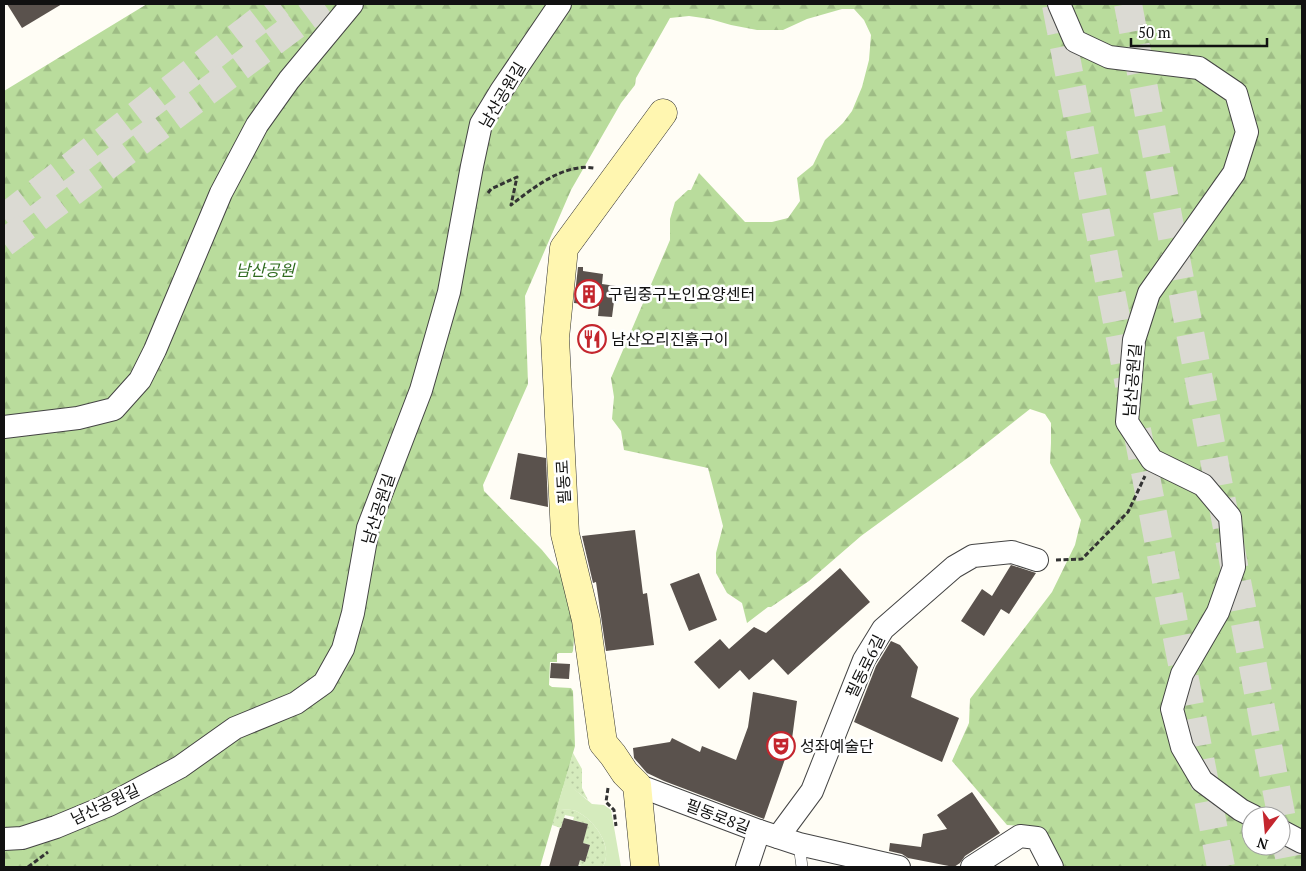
<svg xmlns="http://www.w3.org/2000/svg" width="1306" height="871" font-family="'PT Serif','Noto Sans KR',serif">
<style>
.grass{fill:url(#grass-dots)}
.forest{fill:url(#forest-firs);fill-rule:evenodd}
.garden{fill:#d5ebbd}
.building{fill:#5a524d}
.lines{fill:none;stroke-linecap:round;stroke-linejoin:round}
.secondary-tunnel{stroke:#dbdad3;stroke-width:28;stroke-dasharray:28 14;stroke-linecap:butt}
.primary-tunnel{stroke:#dbdad3;stroke-width:28;stroke-dasharray:28 14;stroke-linecap:butt}
.lane-casing{stroke:#444;stroke-width:12}
.street-casing{stroke:#444;stroke-width:24}
.secondary-casing{stroke:#333;stroke-width:29}
.path{stroke:#333;stroke-width:3;stroke-dasharray:5 2.5;stroke-linecap:butt}
.lane{stroke:#fff;stroke-width:11}
.street{stroke:#fff;stroke-width:22}
.secondary{stroke:#fff6b0;stroke-width:28}
.labels{text-anchor:middle;stroke-width:5;stroke-linejoin:round;paint-order:stroke}
.street-label{font-size:16px;fill:#111;stroke:#fff}
.park-label{font-size:16px;font-style:italic;fill:#2f6b1f;stroke:#fff}
.poi-label{font-size:16px;fill:#111;stroke:#fff;text-anchor:start}
</style>
<defs>
<pattern id="grass-dots" width="8" height="8" patternUnits="userSpaceOnUse" patternTransform="scale(1.25)"><rect width="8" height="8" fill="#d5ebbd"/><path d="M2 2h.1M6 6h.1" fill="none" stroke="#b6c8a1" stroke-width="1.8" stroke-linecap="round"/></pattern>
<pattern id="forest-firs" width="22" height="20" patternUnits="userSpaceOnUse" patternTransform="scale(1.25)"><rect width="22" height="20" fill="#b9dc9c"/><path d="M5 1l3.5 6h-7zM16 11l3.5 6h-7z" fill="#9ebc85"/></pattern>
</defs>
<rect width="100%" height="100%" fill="#fffdf5"/>
<g class="grass">
<polygon points="573,753 582,769 582,788 588,800 568,785 563,787"/>
<path d="M556 810C562 810 571 809 576 811 595 820 614 847 603 867H584L579 865 580 860 585 861 590 845 583 843 587 824 573 820 574 817 565 815 561 828 552 825Z"/>
</g>
<path class="forest" d="M147 4H1302V867H1061L1041 827 1007 825 952 761 969 723 970 699 1052 592 1075 545 1081 520 1050 463 1051 443V423L1045 414 1030 409 969 457 861 536 809 581 771 607H768L747 623 742 603 727 593 716 573V553L723 526 708 468 624 450 621 431 612 419 614 397 611 378 670 240V219L675 202 688 190H691L699 173 745 222H772L788 218 800 201 797 178 813 165 825 140 843 123 852 111 862 87 869 60 871 35 864 20 854 9H842L807 19 783 30H757L731 25 710 19 689 16 670 18 636 78 635 85 621 103 571 190 525 296 528 384 483 485 484 491 542 550 561 573 575 627 573 651 572 653H559L557 654V662H550L549 685 552 687 571 688 573 691 575 746 540 867H4V91ZM1251 816H1281V846H1251Z"/>
<path class="garden" d="M568 784 592 804 604 805 611 810 621 867H603C614 847 595 820 576 811 571 809 562 810 556 810L563 787Z"/>
<g class="building">
<polygon points="7,4 62,4 22,28"/>
<polygon points="578,267 583,267 583,271 603,274 602,284 616,286 612,317 598,316 599,306 574,303"/>
<polygon points="518,453 546,458 548,507 510,499"/>
<polygon points="635,530 643,594 647,593 654,645 606,651 596,582 593,583 582,536"/>
<polygon points="1011,565 1036,573 1009,614 1001,609 984,636 961,621 982,589 992,596"/>
<polygon points="840,568 870,602 788,675 773,659 749,680 740,670 719,689 694,662 720,639 729,649 754,627 766,633"/>
<polygon points="699,573 717,620 689,631 670,584"/>
<polygon points="891,641 900,645 918,667 911,697 959,718 942,762 854,722 876,666"/>
<polygon points="551,663 570,664 569,679 550,678"/>
<polygon points="753,692 797,701 792,739 764,819 664,781 647,773 634,758 633,748 670,742 672,738 700,752 702,746 736,760 748,727"/>
<polygon points="972,792 1000,833 965,856 960,863 954,867 908,858 902,854 889,851 890,843 921,847 923,834 947,829 937,815"/>
<polygon points="564,818 588,824 583,843 590,845 585,862 580,860 578,867 549,867 560,828 561,828"/>
</g>
<g class="lines">
<g class="secondary-tunnel">
<polyline points="4,218 280,4"/>
<polyline points="4,243 324,4"/>
</g>
<g class="primary-tunnel">
<polyline points="1128,4 1291,867"/>
<polyline points="1056,5 1129,385"/>
<polyline points="1137,430 1221,867"/>
</g>
<defs>
<polyline id="lane" points="799,844 802,867"/>
<g id="street">
<polyline points="1059,4 1075,41 1109,57 1199,68 1236,93 1247,132 1234,173 1149,293 1134,340 1127,422 1152,460 1203,485 1230,517 1234,567 1218,612 1182,674 1172,709 1182,747 1202,781 1241,810 1253,816"/>
<polyline points="4,427 78,418 114,409 140,380 155,350 221,193 257,125 289,80 352,4"/>
<polyline points="637,785 759,831 799,844 899,867"/>
<polyline points="1281,831 1302,842"/>
<polyline points="778,837 812,791 864,660 883,629 954,567 973,556 1012,552 1037,560"/>
<polyline points="4,839 22,838 56,827 109,805 180,767 235,728 296,703 324,683 343,649 353,613 368,528 421,390 449,292 472,166 481,124 501,91 560,4"/>
<polyline points="747,867 759,831"/>
<polyline points="972,867 1020,836 1037,838 1052,867"/>
</g>
<polyline id="secondary" points="645,867 637,785 625,773 613,755 603,743 586,620 565,534 555,338 564,248 663,113"/>
</defs>
<use href="#lane" class="lane-casing"/>
<use href="#street" class="street-casing"/>
<use href="#secondary" class="secondary-casing"/>
<g class="path">
<path d="M488 193 491 189 517 177 511 205C533 188 564 163 594 168"/>
<polyline points="1056,560 1082,559 1128,512 1145,476"/>
<polyline points="608,788 606,802 614,810 616,826"/>
<polyline points="28,867 48,852"/>
</g>
<use href="#lane" class="lane"/>
<use href="#street" class="street"/>
<use href="#secondary" class="secondary"/>
</g>
<defs>
<symbol id="building-ring" viewBox="-11 -11 22 22"><circle r="9.5" fill="#fff" stroke="#c4262e" stroke-width="1.5"/><path d="M-4-6H4V6H1V3H-1V6H-4ZM-2.5-4.3h1.7v1.8h-1.7ZM.8-4.3h1.7v1.8H.8ZM-2.5-1h1.7V.8h-1.7ZM.8-1h1.7V.8H.8Z" fill="#c4262e"/></symbol>
<symbol id="restaurant-ring" viewBox="-11 -11 22 22"><circle r="9.5" fill="#fff" stroke="#c4262e" stroke-width="1.5"/><path d="M-5-6h1v4h1v-4h1v4h1v-4h1v5L-1.5 .5V6h-2V.5L-5-1ZM5-6V6H3V1.5H1.5Q1.5-4 5-6Z" fill="#c4262e"/></symbol>
<symbol id="theatre-ring" viewBox="-11 -11 22 22"><circle r="9.5" fill="#fff" stroke="#c4262e" stroke-width="1.5"/><path d="M-5-5.5Q0-4 5-5.5V0Q5 5 0 6Q-5 5-5 0ZM-3.3-2.5H-1v1.5H-3.3ZM1-2.5H3.3v1.5H1ZM-2.8 1Q0 5.5 2.8 1Z" fill="#c4262e"/></symbol>
</defs>
<g fill-rule="evenodd">
<use href="#building-ring" x="573" y="278" width="32" height="32"/>
<use href="#restaurant-ring" x="576" y="323" width="32" height="32"/>
<use href="#theatre-ring" x="765" y="730" width="32" height="32"/>
</g>
<g class="labels">
<g class="street-label">
<text transform="translate(502 95) rotate(-59)" y="6">남산공원길</text>
<text transform="translate(1132 380) rotate(-85)" y="6">남산공원길</text>
<text transform="translate(563 482) rotate(-93)" y="6">필동로</text>
<text transform="translate(378 509) rotate(-72)" y="6">남산공원길</text>
<text transform="translate(865 666) rotate(-64)" y="6">필동로6길</text>
<text transform="translate(105 804) rotate(-25)" y="6">남산공원길</text>
<text transform="translate(718 816) rotate(21)" y="6">필동로8길</text>
</g>
<g class="park-label">
<text x="265" y="276">남산공원</text>
</g>
<g class="poi-label">
<text x="608" y="300">구립중구노인요양센터</text>
<text x="611" y="345">남산오리진흙구이</text>
<text x="800" y="752">성좌예술단</text>
</g>
</g>
<rect width="1306" height="871" fill="none" stroke="#111111" stroke-width="10"/>
<g transform="translate(1266 831) rotate(196)"><circle r="24" fill="#ffffff" stroke="#a0a0a0"/>
<path d="M0-4L9 19L0 12L-9 19Z" fill="#c4262e"/>
<text y="-8" font-size="14" font-weight="bold" text-anchor="middle" fill="#111111">N</text>
</g>
<path d="M1131 38v8h136v-8" fill="none" stroke="#111111" stroke-width="2.5"/>
<text x="1138" y="38" font-size="15" fill="#111111" stroke="#ffffff" stroke-width="4" paint-order="stroke">50 m</text>
</svg>
